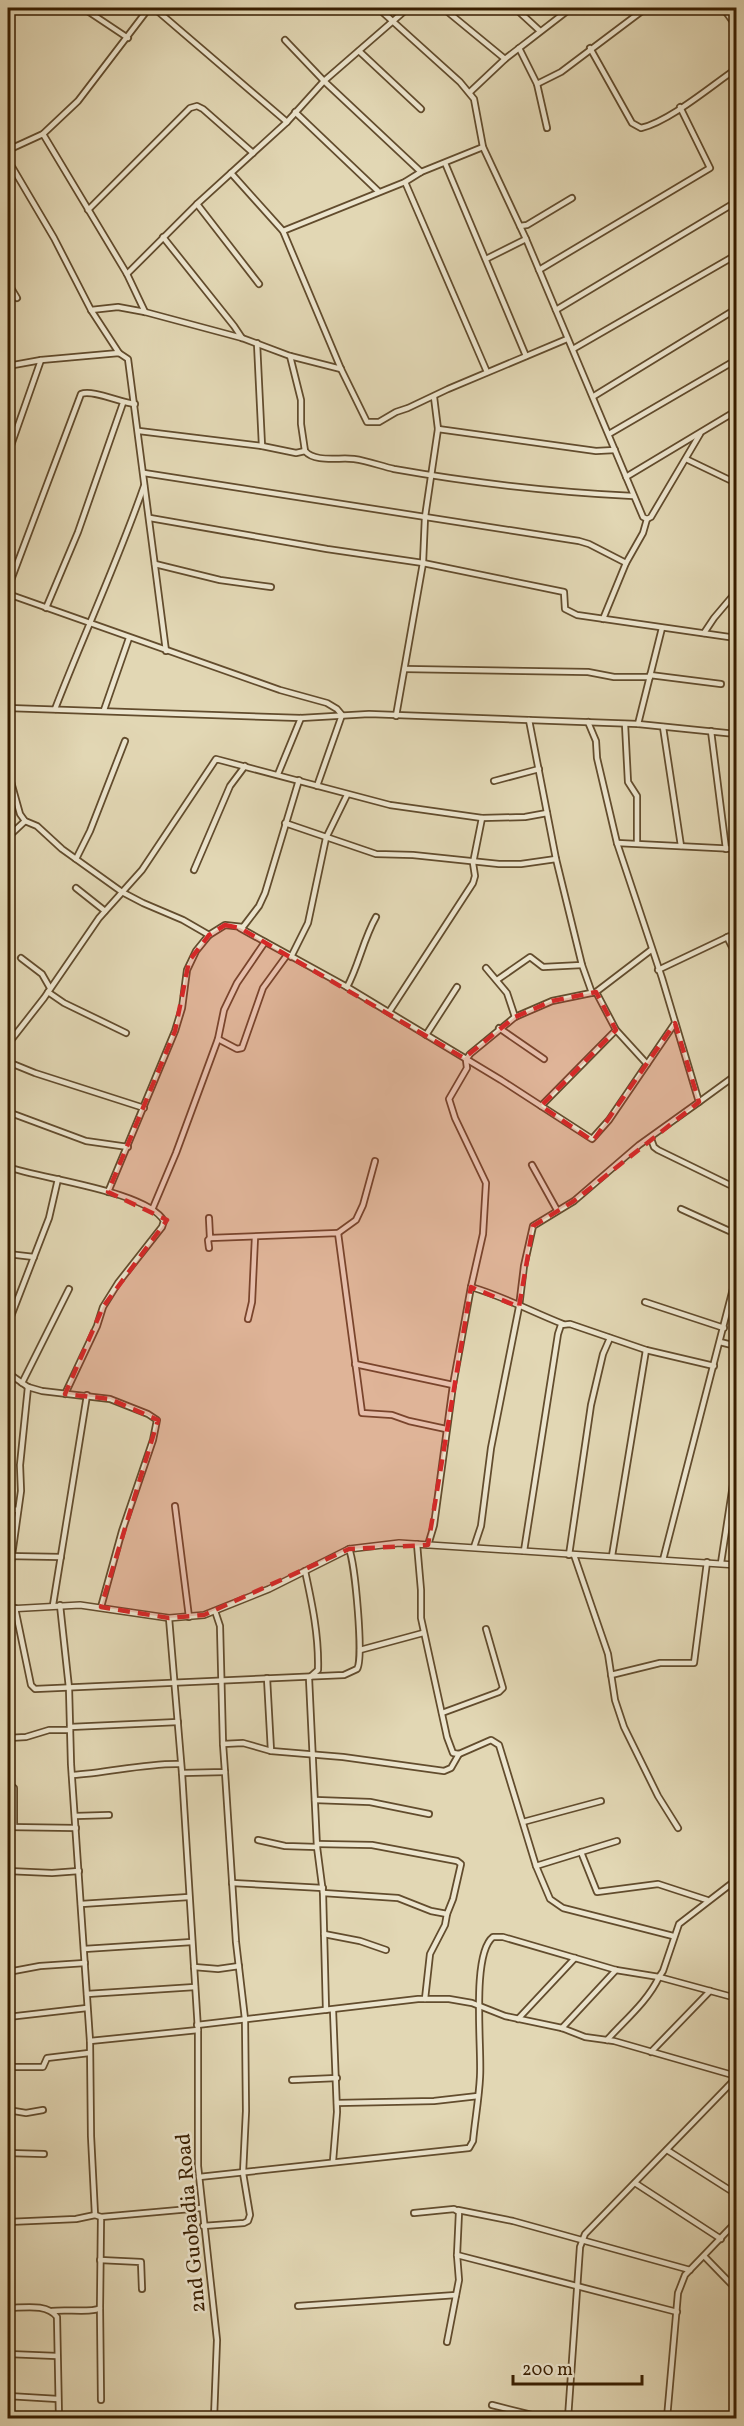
<svg xmlns="http://www.w3.org/2000/svg" width="744" height="2426" font-family="Vollkorn,serif">
<style>
.lines{fill:none;stroke-linecap:round;stroke-linejoin:round}
.minor-casing{stroke:#624c2d;stroke-width:8}
.tertiary-casing{stroke:#624c2d;stroke-width:8}
.minor{stroke:#ece5ce;stroke-width:4.5}
.tertiary{stroke:#ece5ce;stroke-width:5}
.marked{fill:#d62828;fill-opacity:0.2;stroke:#d62828;stroke-width:4.5;stroke-dasharray:12 8;stroke-linejoin:round}
.labels{text-anchor:middle;stroke-width:5;stroke-linejoin:round;paint-order:stroke}
.street-label{font-size:21px;fill:#381e00;stroke:#ece5ce}
</style>
<rect width="100%" height="100%" fill="#e2d7b4"/>
<filter id="stains"><feTurbulence type="fractalNoise" baseFrequency=".00333" numOctaves="4"/><feColorMatrix values="0 0 0 0 .2 0 0 0 0 .09 0 0 0 0 .02 0 0 0 .5 -.17"/></filter>
<radialGradient id="worn" r=".72"><stop offset=".6" stop-color="#630" stop-opacity="0"/><stop offset="1" stop-color="#630" stop-opacity=".3"/></radialGradient>
<g class="lines">
<defs>
<g id="minor">
<polyline points="83,8 128,38"/>
<polyline points="154,8 287,122 324,81 408,8"/>
<polyline points="378,8 460,82 474,99 483,147 526,239 643,517 647,519 651,517 700,434"/>
<polyline points="443,8 505,59"/>
<polyline points="515,8 540,31"/>
<polyline points="723,8 736,26"/>
<polyline points="285,40 324,81 421,172"/>
<polyline points="519,48 537,84 561,72 646,8"/>
<path d="M590 48 632 123 641 128C670 121 711 86 736 69"/>
<polyline points="359,51 421,109"/>
<polyline points="537,84 547,128"/>
<polyline points="470,92 505,59 571,8"/>
<polyline points="295,112 378,191"/>
<polyline points="43,134 127,274 145,312"/>
<polyline points="8,150 43,134 78,101 149,8"/>
<polyline points="8,160 54,238 91,310 119,353"/>
<polyline points="445,163 526,356"/>
<polyline points="231,173 283,231 341,369 367,422 379,422 396,412 408,408 448,389 567,339"/>
<polyline points="405,182 487,372"/>
<polyline points="197,204 259,284"/>
<polyline points="88,210 190,108 197,106 203,109 253,153"/>
<polyline points="520,226 527,225 572,198"/>
<polyline points="283,231 405,182 421,172 483,147"/>
<polyline points="163,237 234,326 242,338"/>
<polyline points="486,259 526,239"/>
<polyline points="539,270 710,168 680,107"/>
<polyline points="127,274 197,204 287,122"/>
<polyline points="8,283 17,298"/>
<polyline points="91,310 118,307 145,312 242,338 290,356 341,369"/>
<polyline points="556,310 736,202"/>
<polyline points="257,343 262,446"/>
<polyline points="573,349 736,255"/>
<path d="M290 356 301 400V424L305 451C315 463 340 457 354 459 368 461 381 466 394 469 473 483 553 492 633 496"/>
<polyline points="8,366 41,360 119,353 128,359 166,651"/>
<polyline points="594,396 736,309"/>
<polyline points="438,429 596,451 615,450"/>
<polyline points="139,431 262,446 296,453 305,451"/>
<polyline points="609,434 736,360"/>
<polyline points="8,454 41,360"/>
<polyline points="686,459 736,483"/>
<polyline points="144,473 579,541 589,544 626,563"/>
<polyline points="626,477 736,411"/>
<polyline points="150,518 327,549 423,563 564,592 565,609 577,615 736,638"/>
<polyline points="155,564 220,580 271,587"/>
<path d="M8 588 81 394C92 389 121 403 135 404"/>
<polyline points="8,594 280,690 327,703 337,709 342,715 317,786"/>
<polyline points="46,608 78,532 123,403"/>
<polyline points="603,619 626,563 643,533 647,519"/>
<polyline points="704,633 714,618 736,592"/>
<polyline points="405,669 588,672 614,677 650,677"/>
<polyline points="650,675 721,684"/>
<polyline points="8,708 301,718 369,714 638,724 736,734"/>
<path d="M55 709C84 634 118 561 144 486"/>
<polyline points="104,710 129,638"/>
<polyline points="396,716 423,563 425,517 438,429 434,397"/>
<polyline points="529,720 556,859 582,965 592,993"/>
<polyline points="625,724 628,782 637,796 637,843"/>
<polyline points="638,724 662,628"/>
<polyline points="663,727 681,846"/>
<polyline points="711,731 726,849"/>
<polyline points="8,771 20,814 25,821 37,826 62,849 122,892 143,903 183,920 209,935"/>
<polyline points="278,774 301,718"/>
<polyline points="494,781 539,769"/>
<polyline points="285,823 376,854 413,855 499,864 521,864 556,859"/>
<polyline points="8,837 25,821"/>
<polyline points="617,843 736,849"/>
<polyline points="76,859 90,831 125,741"/>
<polyline points="194,870 230,786 245,766"/>
<polyline points="76,888 105,911"/>
<polyline points="240,928 347,987 501,1080 592,1139 609,1120 675,1023"/>
<polyline points="727,937 736,955"/>
<polyline points="291,957 308,923 326,838 347,795"/>
<polyline points="21,958 42,974 50,988"/>
<polyline points="486,968 507,993 515,1017"/>
<polyline points="658,970 736,933"/>
<polyline points="497,980 530,957 543,967 582,965"/>
<path d="M347 987C359 965 363 940 376 917"/>
<polyline points="48,992 64,1003 126,1033"/>
<polyline points="596,992 616,1030 647,1064"/>
<polyline points="389,1012 473,883 475,876 473,863 482,818"/>
<polyline points="499,1028 544,1059"/>
<polyline points="426,1035 457,987"/>
<polyline points="218,1039 237,1049 242,1048 263,988 287,955"/>
<polyline points="8,1044 44,998 99,918 142,870 216,759 390,805 482,818 525,817 547,813"/>
<polyline points="8,1062 35,1073 144,1108"/>
<polyline points="699,1102 736,1075"/>
<polyline points="541,1106 616,1030"/>
<polyline points="8,1112 86,1141 128,1147"/>
<polyline points="651,1139 654,1147 658,1150 736,1188"/>
<polyline points="532,1165 557,1210"/>
<path d="M8 1167C41 1179 147 1191 164 1221L162 1227 118 1283 103 1307 97 1326 65 1394"/>
<polyline points="108,1192 175,1031 182,1008 187,970 196,951 209,935 225,925 243,927 259,906 265,893 299,780"/>
<polyline points="681,1209 736,1234"/>
<polyline points="152,1210 176,1153 218,1039 224,1010 237,983 265,942"/>
<polyline points="209,1218 210,1238 338,1233 362,1413 392,1415 409,1421 446,1429"/>
<polyline points="338,1233 356,1220 363,1205 375,1161"/>
<polyline points="209,1248 208,1240 210,1238"/>
<polyline points="8,1254 34,1257"/>
<polyline points="645,1302 724,1328"/>
<polyline points="248,1319 252,1302 255,1237"/>
<polyline points="8,1324 49,1218 58,1179"/>
<path d="M563 1324C532 1312 503 1296 471 1287L483 1234 486 1183 455 1118 449 1099 467 1068 466 1060 470 1054 515 1017 552 1001 596 992 651 950"/>
<polyline points="720,1342 736,1346"/>
<polyline points="355,1364 453,1385"/>
<polyline points="8,1373 28,1387 42,1391 110,1399 148,1414 157,1420 153,1440 122,1531 101,1607"/>
<polyline points="22,1383 69,1289"/>
<polyline points="175,1506 189,1617"/>
<polyline points="8,1509 18,1510"/>
<polyline points="417,1544 421,1590 421,1618 447,1737 453,1753 459,1754 491,1740 499,1745 536,1866 550,1899 563,1908 673,1936"/>
<polyline points="428,1545 434,1525 453,1385 471,1287"/>
<polyline points="474,1547 481,1526 491,1448 519,1307 524,1266 533,1226 574,1201 639,1145 699,1102 662,978 617,843 597,758 596,741 588,722"/>
<polyline points="524,1551 558,1334 561,1325 570,1324 646,1350 714,1366"/>
<polyline points="569,1555 591,1405 603,1354 610,1338"/>
<polyline points="574,1555 608,1654 615,1700 624,1727 658,1796 678,1828"/>
<polyline points="8,1556 61,1557"/>
<polyline points="612,1556 646,1350"/>
<polyline points="663,1560 736,1277"/>
<polyline points="721,1563 736,1465"/>
<path d="M305 1571C312 1603 319 1636 318 1670L309 1678 317 1847 323 1893 326 2010"/>
<polyline points="8,1584 21,1491 20,1465 28,1387"/>
<polyline points="53,1605 87,1395"/>
<polyline points="60,1605 69,1688 71,1764 90,2041 91,2136 95,2215"/>
<path d="M15 1608 31 1685 35 1689 344 1675 357 1669C364 1659 355 1563 349 1549"/>
<polyline points="215,1611 220,1626 223,1744 243,1743 271,1751 343,1757 444,1771 451,1768 459,1754"/>
<polyline points="169,1618 182,1773 198,2030 198,2166 217,2340 214,2418"/>
<polyline points="360,1650 423,1633"/>
<polyline points="611,1675 660,1663 694,1663 707,1562"/>
<polyline points="267,1678 271,1751"/>
<polyline points="442,1713 499,1692 503,1688 486,1629"/>
<polyline points="70,1727 178,1722"/>
<polyline points="8,1738 26,1737 49,1730 70,1730"/>
<polyline points="182,1773 225,1772 223,1744"/>
<path d="M72 1775C109 1773 144 1763 180 1764"/>
<polyline points="8,1783 14,1788 14,1826"/>
<polyline points="315,1800 370,1802 429,1814"/>
<polyline points="75,1816 109,1815"/>
<polyline points="523,1822 601,1801"/>
<polyline points="8,1827 76,1828"/>
<polyline points="258,1840 285,1846 317,1847"/>
<polyline points="318,1844 372,1845 457,1861 461,1864 453,1899 447,1914 431,1911 398,1898 323,1893"/>
<polyline points="581,1852 597,1892 658,1884 707,1900"/>
<polyline points="536,1866 617,1841"/>
<polyline points="8,1871 52,1873 79,1871"/>
<polyline points="736,1880 679,1924 663,1971 659,1977 736,1998"/>
<polyline points="232,1883 323,1888"/>
<polyline points="81,1904 189,1897"/>
<polyline points="324,1934 360,1941 386,1950"/>
<polyline points="84,1949 192,1942"/>
<polyline points="194,1967 218,1969 239,1966"/>
<polyline points="8,1972 40,1966 85,1963"/>
<polyline points="87,1994 195,1987"/>
<polyline points="425,1999 430,1954 445,1925 447,1914"/>
<polyline points="333,2010 337,2112 333,2161"/>
<polyline points="8,2017 87,2008"/>
<polyline points="518,2019 575,1958"/>
<polyline points="197,2025 418,1999 449,1999 472,2003 505,2016 562,2028 585,2037 614,2041 736,2076"/>
<polyline points="562,2028 616,1970"/>
<polyline points="90,2041 198,2030"/>
<polyline points="651,2052 710,1991"/>
<polyline points="8,2067 43,2067 47,2058 89,2053"/>
<polyline points="292,2080 337,2078"/>
<polyline points="337,2103 434,2101 478,2096"/>
<polyline points="8,2110 26,2113 43,2110"/>
<polyline points="667,2150 736,2194"/>
<polyline points="8,2153 44,2154"/>
<path d="M199 2177 469 2148 473 2141C475 2120 479 2098 480 2077 482 2049 471 1954 493 1937H503L616 1970 659 1977C648 2001 625 2020 607 2040"/>
<polyline points="635,2183 721,2239"/>
<polyline points="458,2210 513,2221 690,2270"/>
<polyline points="414,2213 454,2209 459,2212 457,2255 459,2280 447,2342"/>
<polyline points="8,2222 76,2219 95,2215 101,2217 201,2208"/>
<polyline points="203,2226 244,2223 248,2221 250,2215 243,2173 246,2111 245,2019 236,1942 225,1772"/>
<polyline points="457,2255 677,2312"/>
<polyline points="704,2256 736,2289"/>
<polyline points="100,2260 141,2262 142,2289"/>
<polyline points="298,2306 456,2295"/>
<path d="M8 2308C23 2308 47 2303 57 2317L59 2418"/>
<polyline points="100,2308 101,2400"/>
<path d="M52 2311C64 2309 93 2313 100 2308L101 2217"/>
<polyline points="8,2354 57,2356"/>
<polyline points="8,2396 58,2399"/>
<polyline points="492,2405 544,2418"/>
<polyline points="568,2418 580,2247 585,2234 736,2078"/>
<polyline points="667,2418 678,2293 685,2275 736,2222"/>
</g>
<polyline id="tertiary" points="8,1609 80,1605 169,1618 204,1615 269,1589 349,1549 399,1543 736,1565"/>
</defs>
<use href="#minor" class="minor-casing"/>
<use href="#tertiary" class="tertiary-casing"/>
<use href="#minor" class="minor"/>
<use href="#tertiary" class="tertiary"/>
</g>
<path class="marked" d="M225 925 240 928 464 1058 515 1017 552 1001 596 992 616 1030 541 1106 593 1141 675 1023 699 1102 574 1201 533 1226 519 1307 471 1287 428 1545 349 1549 204 1615 169 1618 101 1607 158 1420 110 1399 65 1394 103 1307 167 1220 108 1192 175 1031 189 961 209 935Z"/>
<g class="labels">
<g class="street-label">
<text transform="translate(190 2223) rotate(-95)" y="7">2nd Guobadia Road</text>
</g>
</g>
<rect width="744" height="2426" fill="none" stroke="#e2d7b4" stroke-width="30"/>
<rect x="9" y="9" width="726" height="2408" fill="none" stroke="#381e00" stroke-width="3"/>
<rect x="15" y="15" width="714" height="2396" fill="none" stroke="#381e00" stroke-width="1.5"/>
<path d="M513 2375v9h129v-9" fill="none" stroke="#381e00" stroke-width="3"/>
<text x="522" y="2375" font-size="18" fill="#381e00" stroke="#ece5ce" stroke-width="4.5" paint-order="stroke">200 m</text>
<rect width="100%" height="100%" filter="url(#stains)"/>
<rect width="100%" height="100%" fill="url(#worn)"/>
</svg>
